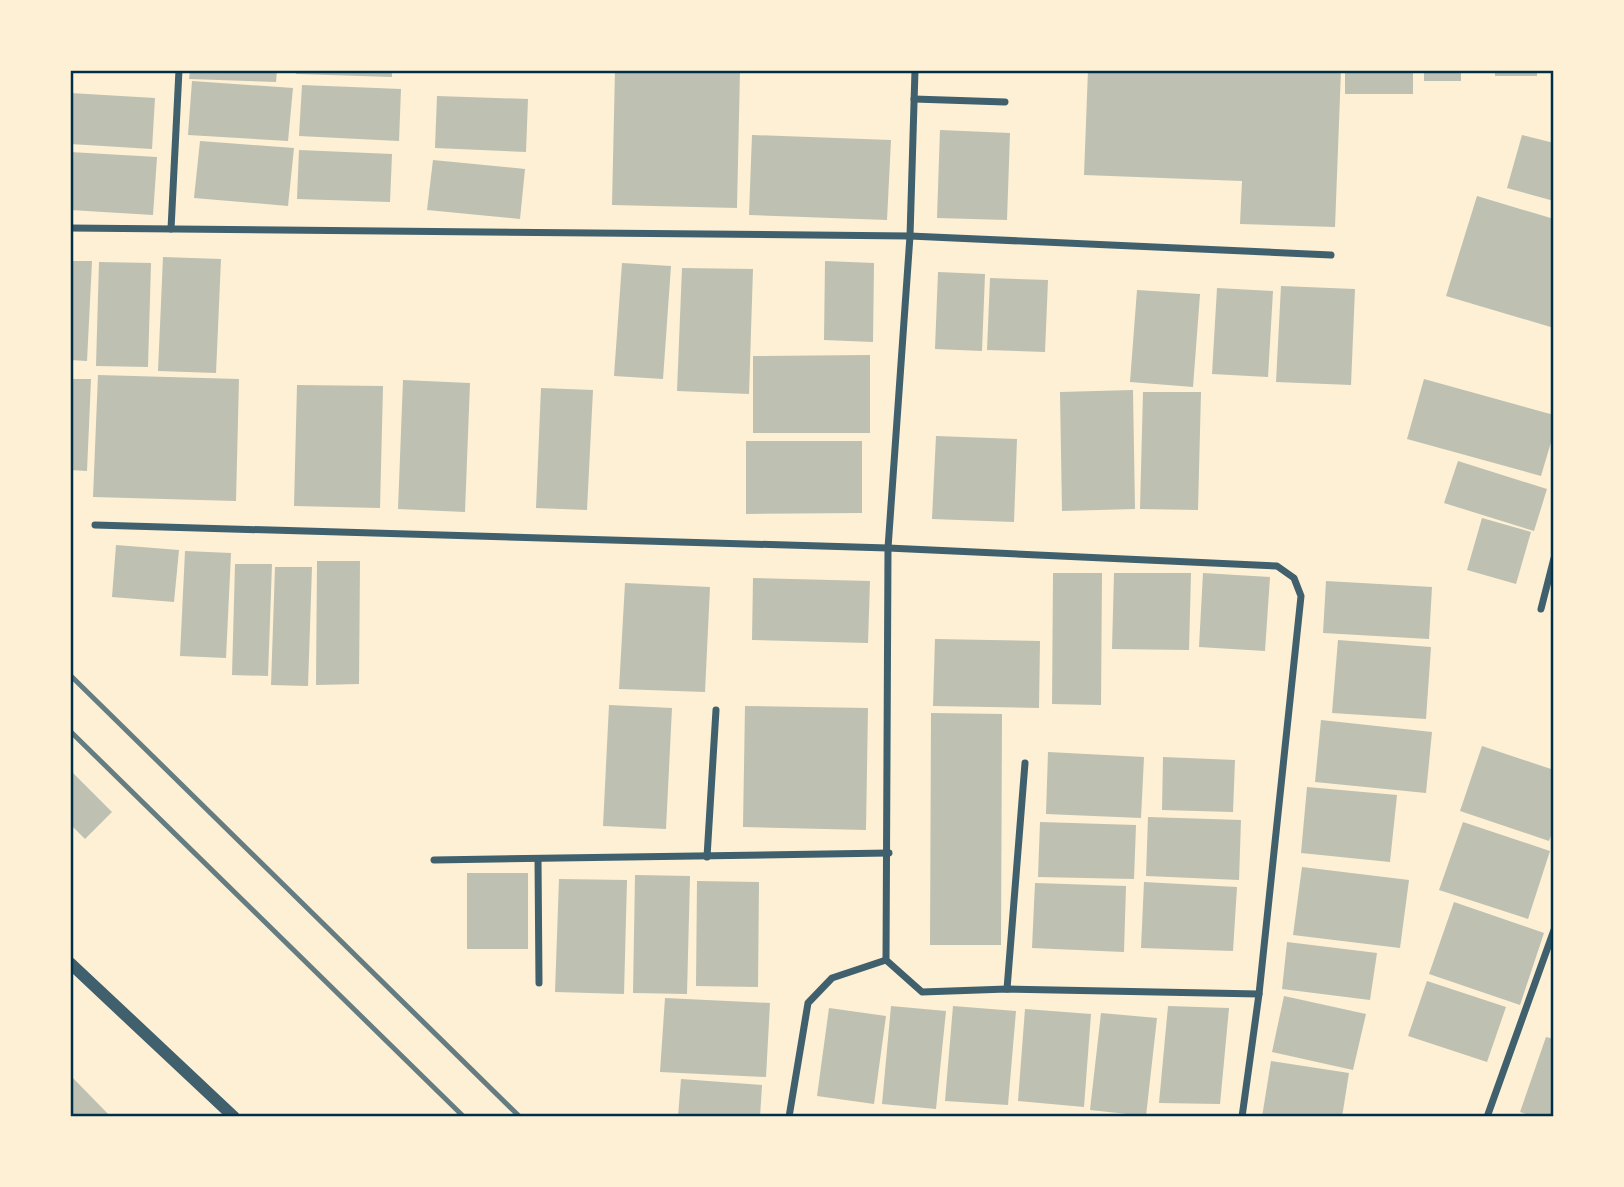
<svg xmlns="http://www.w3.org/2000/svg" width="1624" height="1187" font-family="Rubik,sans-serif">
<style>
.building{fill:#bec0b2}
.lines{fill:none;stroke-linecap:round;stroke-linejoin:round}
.minor{stroke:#3f606c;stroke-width:7}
.tertiary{stroke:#3f606c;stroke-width:12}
.rail{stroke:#657d81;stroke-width:5}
.neatline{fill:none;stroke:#003049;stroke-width:2.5}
</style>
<rect width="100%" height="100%" fill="#fdf0d5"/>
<g class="building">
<polygon points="190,70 277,70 276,82 189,79"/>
<polygon points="296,70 392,70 392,77 296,74"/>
<polygon points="615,70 740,70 737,208 612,205"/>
<polygon points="1088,70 1341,70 1335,227 1240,224 1242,181 1084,175"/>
<rect x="1345" y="70" width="68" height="24"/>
<rect x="1424" y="70" width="37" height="11"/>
<rect x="1495" y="70" width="42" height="6"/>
<polygon points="192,81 293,88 288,141 188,135"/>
<polygon points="302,85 401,89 399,141 299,136"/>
<polygon points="70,93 155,98 152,149 70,144"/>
<polygon points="437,96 528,99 526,152 435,148"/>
<polygon points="940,130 1010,133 1007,220 937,218"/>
<polygon points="752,135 891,140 887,220 749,215"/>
<polygon points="1522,135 1554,143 1554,201 1507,188"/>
<polygon points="200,141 294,148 288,206 194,198"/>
<polygon points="299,150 392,154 390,202 297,199"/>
<polygon points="70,152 157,157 153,215 70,210"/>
<polygon points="433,160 525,169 520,219 427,210"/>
<polygon points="1477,196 1554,219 1554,328 1446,296"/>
<polygon points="163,257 221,259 216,373 158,371"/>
<polygon points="70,261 92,261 87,361 70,360"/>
<polygon points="825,261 874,263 873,342 824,340"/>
<polygon points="99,262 151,263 148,367 96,366"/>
<polygon points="622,263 671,266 663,379 614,376"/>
<polygon points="682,268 753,269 749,394 677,391"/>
<polygon points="938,272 985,274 982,351 935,349"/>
<polygon points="990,278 1048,280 1045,352 987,350"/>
<polygon points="1281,286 1355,289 1351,385 1276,382"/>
<polygon points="1217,288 1273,291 1268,377 1212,374"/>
<polygon points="1137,290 1200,294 1193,387 1130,382"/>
<polygon points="870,355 870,433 753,433 753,356"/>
<polygon points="98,375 239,379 236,501 93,497"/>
<polygon points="70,379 91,379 87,471 70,470"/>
<polygon points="1424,379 1554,415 1554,432 1541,476 1407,439"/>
<polygon points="403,380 470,383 465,512 398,509"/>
<polygon points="297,385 383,386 380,508 294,506"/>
<polygon points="541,388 593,390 587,510 536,508"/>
<polygon points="1133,390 1135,509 1062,511 1060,392"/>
<polygon points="1143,392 1201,392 1198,510 1140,509"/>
<polygon points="936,436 1017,439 1014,522 932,519"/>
<polygon points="746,441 862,441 862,513 746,514"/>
<polygon points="1458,461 1547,489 1534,531 1444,503"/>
<polygon points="1482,518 1531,532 1516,584 1467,570"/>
<polygon points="116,545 179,550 174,602 112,597"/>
<polygon points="185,551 231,553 226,658 180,656"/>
<polygon points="317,561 360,561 359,684 316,685"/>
<polygon points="235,564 272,564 268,676 232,675"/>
<polygon points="275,567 312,567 308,686 271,685"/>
<polygon points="1053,573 1102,573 1101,705 1052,704"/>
<polygon points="1114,573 1191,573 1189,650 1112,649"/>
<polygon points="1203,573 1270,577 1265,651 1199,647"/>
<polygon points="753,578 870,581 868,643 752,640"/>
<polygon points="1326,581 1432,587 1429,639 1323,633"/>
<polygon points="625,583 710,587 705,692 619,689"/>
<polygon points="935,639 1040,641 1039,708 933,706"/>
<polygon points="1338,640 1431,647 1426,719 1332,713"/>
<polygon points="609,705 672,708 666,829 603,826"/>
<polygon points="745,706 868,708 866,830 743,827"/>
<polygon points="931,713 1002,714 1001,945 930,945"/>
<polygon points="1321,720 1432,732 1426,793 1315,782"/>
<polygon points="1482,746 1554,770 1554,827 1549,841 1460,811"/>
<polygon points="1048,752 1144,757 1141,818 1046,814"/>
<polygon points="1163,757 1235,760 1233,812 1162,810"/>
<polygon points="70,770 112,812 85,839 70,824"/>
<polygon points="1307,787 1397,795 1390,862 1301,853"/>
<polygon points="1148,817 1241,820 1239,880 1146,876"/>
<polygon points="1040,822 1136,825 1134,879 1038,877"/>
<polygon points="1463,822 1550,851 1528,919 1439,890"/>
<polygon points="1302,867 1409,880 1400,948 1293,935"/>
<rect x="467" y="873" width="61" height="76"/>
<polygon points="635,875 690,876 687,994 633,993"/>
<polygon points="559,879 627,880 624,994 555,992"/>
<polygon points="697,881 759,882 758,987 696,986"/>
<polygon points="1144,882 1237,887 1233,951 1141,948"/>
<polygon points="1035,883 1126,886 1124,952 1032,948"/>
<polygon points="1454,902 1544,933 1520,1005 1429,974"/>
<polygon points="1287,942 1377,953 1370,1000 1282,989"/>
<polygon points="1427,981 1506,1007 1487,1062 1408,1036"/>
<polygon points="1284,996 1366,1014 1353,1070 1272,1052"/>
<polygon points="665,998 770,1003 766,1077 660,1072"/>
<polygon points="891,1006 946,1011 936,1109 882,1104"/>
<polygon points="953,1006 1016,1011 1008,1105 945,1101"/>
<polygon points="1168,1006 1229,1008 1220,1104 1159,1103"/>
<polygon points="829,1008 886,1016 874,1104 817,1096"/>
<polygon points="1025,1009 1091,1014 1084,1107 1018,1101"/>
<polygon points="1101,1013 1157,1018 1146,1116 1090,1110"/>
<polygon points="1546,1037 1554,1039 1554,1117 1535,1117 1520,1112"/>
<polygon points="1271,1061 1349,1073 1342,1117 1262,1117"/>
<polygon points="70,1075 111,1117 70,1117"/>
<polygon points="681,1079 762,1085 760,1117 678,1117"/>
</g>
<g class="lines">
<g class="minor">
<polyline points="915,70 910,236 888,548 886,960 922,992 1007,989 1259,994"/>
<polyline points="914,99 1005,102"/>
<polyline points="70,228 910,236 1331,255"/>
<polyline points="171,229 179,70"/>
<polyline points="95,525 888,548 1277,566 1294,578 1301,596 1259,994 1242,1117"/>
<polyline points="1541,609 1554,558"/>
<polyline points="707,857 716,710"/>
<polyline points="538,859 539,983"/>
<polyline points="434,860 889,853"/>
<polyline points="1007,989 1025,763"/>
<polyline points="789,1117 808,1003 832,978 886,960"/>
<polyline points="1487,1117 1554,930"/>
</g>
<polyline class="tertiary" points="70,963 234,1117"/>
<g class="rail">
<polyline points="70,675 520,1117"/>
<polyline points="70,731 464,1117"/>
</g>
</g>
<rect width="1624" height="1187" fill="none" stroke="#fdf0d5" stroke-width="144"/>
<rect x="72" y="72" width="1480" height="1043" class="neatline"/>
</svg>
